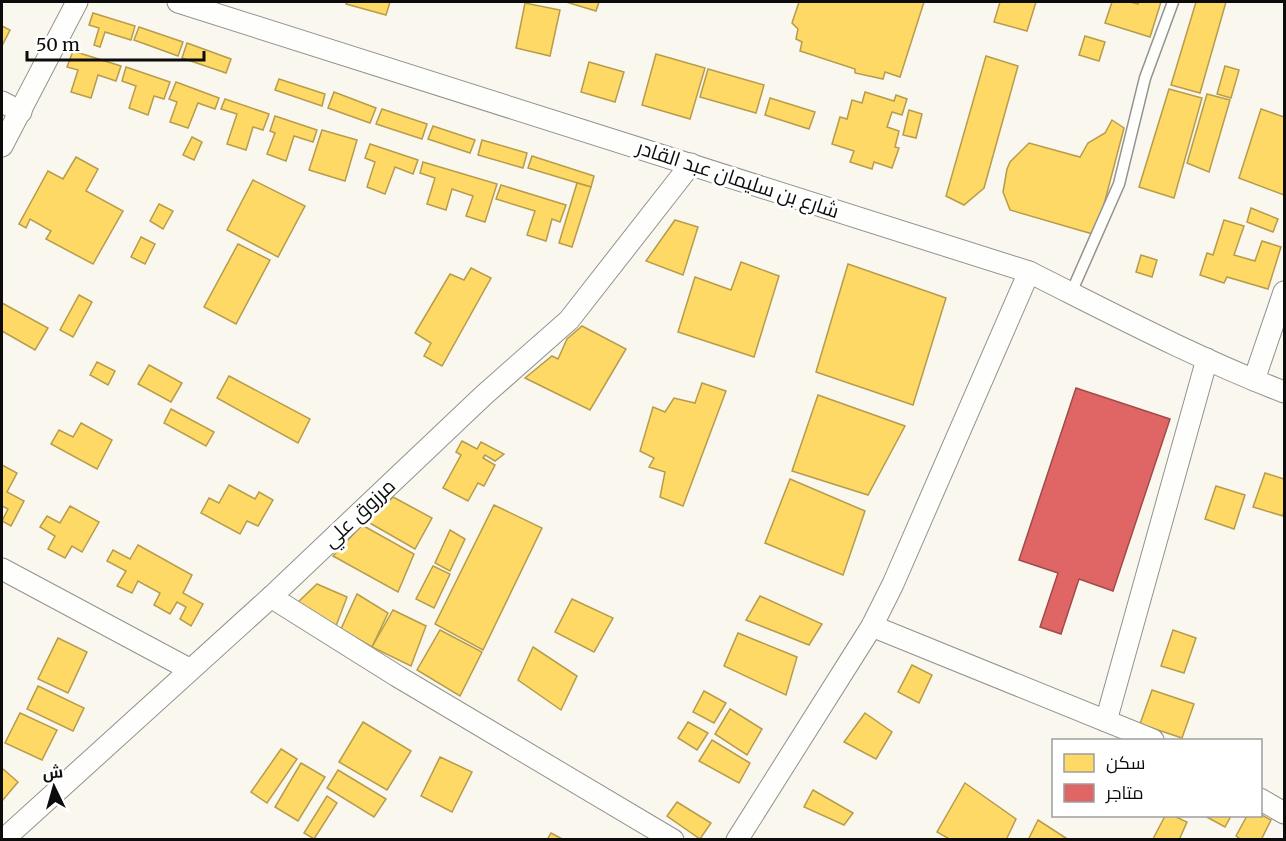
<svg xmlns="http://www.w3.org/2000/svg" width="1286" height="841" font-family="Merriweather,Cairo,serif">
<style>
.homes{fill:#ffd966;stroke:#b69c4b;stroke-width:1.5}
.shops{fill:#e06666;stroke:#a04b4b;stroke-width:1.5}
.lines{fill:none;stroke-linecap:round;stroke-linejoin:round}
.lane-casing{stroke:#93928e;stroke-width:13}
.street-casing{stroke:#93928e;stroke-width:23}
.lane{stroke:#fefefd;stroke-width:10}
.street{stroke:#fefefd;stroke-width:21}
.labels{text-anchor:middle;stroke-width:6;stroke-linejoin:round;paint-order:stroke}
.street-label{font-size:20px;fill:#0c0c0c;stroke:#fff}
</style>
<rect width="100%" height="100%" fill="#faf7ef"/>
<g class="homes">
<polygon points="347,2 390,2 386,15 346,4"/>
<polygon points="566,2 599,2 596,11"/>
<polygon points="799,2 924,2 900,77 885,72 883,79 855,73 855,69 800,51 802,42 796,39 798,29 792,23"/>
<polygon points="1000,2 1036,2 1027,31 994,22"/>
<polygon points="1112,2 1130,2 1138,4 1138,2 1161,2 1150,37 1105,23"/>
<polygon points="1196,2 1226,2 1200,93 1171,85"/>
<polygon points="525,3 560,10 550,56 516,48"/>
<polygon points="93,13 135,26 131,40 105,32 100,47 94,45 99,28 89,25"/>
<polygon points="2,26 10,30 2,46"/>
<polygon points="139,27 183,42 178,56 134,40"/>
<polygon points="1085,36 1105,42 1099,61 1079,55"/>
<polygon points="187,43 231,59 226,73 182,58"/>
<polygon points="73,51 121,66 116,81 98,75 91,98 71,92 78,70 67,67"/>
<polygon points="656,54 705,68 690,119 642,105"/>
<polygon points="986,56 1018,66 984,188 964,205 946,196"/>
<polygon points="589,62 624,72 615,102 581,92"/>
<polygon points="1225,66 1239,70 1231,98 1217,94"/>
<polygon points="126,67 170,82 164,99 154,96 148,115 129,108 136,86 122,81"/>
<polygon points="708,69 764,85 756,113 700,97"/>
<polygon points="279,79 325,94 322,106 275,90"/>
<polygon points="176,82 219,98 215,109 198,103 188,128 170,122 177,102 169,99"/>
<polygon points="1169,89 1202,98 1174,198 1139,187"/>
<polygon points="334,92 376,108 370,123 328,108"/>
<polygon points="865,92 894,101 896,95 907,99 902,115 892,112 887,127 899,131 895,147 899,148 892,168 874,162 872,169 850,162 854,151 832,144 840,117 847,119 852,100 862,103"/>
<polygon points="1207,94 1230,100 1209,172 1187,163"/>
<polygon points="770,98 815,112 809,129 765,115"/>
<polygon points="225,99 269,114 263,130 253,127 246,150 227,144 237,114 221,109"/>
<polygon points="382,109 427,124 422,139 376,124"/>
<polygon points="1261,109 1284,117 1284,195 1239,178"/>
<polygon points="909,110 922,114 916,138 903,135"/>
<polygon points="275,116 317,130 313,142 294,136 286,161 267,154 275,133 270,131"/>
<polygon points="1112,120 1124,128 1096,235 1010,210 1003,192 1007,169 1010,162 1029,143 1080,157 1088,143 1105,133"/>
<polygon points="433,126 475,140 470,153 428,139"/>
<polygon points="322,130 357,140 345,181 309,170"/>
<polygon points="192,137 202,142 194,160 183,155"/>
<polygon points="482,140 527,153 523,168 478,155"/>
<polygon points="370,144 418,160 413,174 395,167 385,194 367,187 375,162 365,158"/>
<polygon points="532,156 594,176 591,187 528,168"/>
<polygon points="76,157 98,169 86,191 123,211 93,264 46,239 51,231 30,219 26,228 19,224 48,171 63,179"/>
<polygon points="423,162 497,184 485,222 466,216 473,196 452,189 446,210 427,204 435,178 420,173"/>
<polygon points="253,180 305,206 278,257 227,230"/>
<polygon points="577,183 591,187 572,247 559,243"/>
<polygon points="501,185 566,205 560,222 552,219 546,241 527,235 535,211 496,199"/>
<polygon points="159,204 173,211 163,229 150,221"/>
<polygon points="1251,208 1278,219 1273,232 1247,222"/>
<polygon points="675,220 698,227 683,275 646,261"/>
<polygon points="1224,220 1244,226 1234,255 1255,261 1262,241 1281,247 1268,289 1227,277 1224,283 1200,275 1207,253 1213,255"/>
<polygon points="141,237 155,244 145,264 131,257"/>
<polygon points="238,244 270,260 236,324 204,307"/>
<polygon points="1141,255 1157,260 1152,277 1136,272"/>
<polygon points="741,262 779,276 754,357 678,332 695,277 731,290"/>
<polygon points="848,264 946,298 913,405 816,372"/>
<polygon points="471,268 491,278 442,366 424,356 431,343 415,333 450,274 464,280"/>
<polygon points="79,295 92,302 73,337 60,330"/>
<polygon points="2,303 48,328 35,350 2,331"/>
<polygon points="582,326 626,349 590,410 525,378 552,356 558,359 567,339"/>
<polygon points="97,362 115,371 108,385 90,375"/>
<polygon points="149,365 182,383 171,402 138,384"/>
<polygon points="229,376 310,419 298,443 217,398"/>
<polygon points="702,383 726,391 683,506 660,497 665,472 649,467 654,458 640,451 653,407 665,412 674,398 695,403"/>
<polygon points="818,395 905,426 868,495 792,471"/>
<polygon points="171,409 214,432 206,446 164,423"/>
<polygon points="81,423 112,440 97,469 51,444 59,430 73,437"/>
<polygon points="462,441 477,449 481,442 504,454 495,461 485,455 483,458 495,465 484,486 478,483 468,501 443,488 461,455 456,452"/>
<polygon points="2,465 17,473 7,492 24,501 11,526 2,521 8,509 2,506"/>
<polygon points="1265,473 1284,479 1284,510 1283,516 1253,507"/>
<polygon points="790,479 865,511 843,575 765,543"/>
<polygon points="229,485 255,499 259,492 273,500 258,526 247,521 240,534 201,513 209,498 219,503"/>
<polygon points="1216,486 1245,495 1234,529 1205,519"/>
<polygon points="393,497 432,518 415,549 368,522"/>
<polygon points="494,505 542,528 483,650 435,624"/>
<polygon points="70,506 99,522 82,552 72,546 65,558 48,549 55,536 40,527 47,516 60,523"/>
<polygon points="362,525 414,554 398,592 333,556"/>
<polygon points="450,530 465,539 450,571 435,563"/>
<polygon points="138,545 192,575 183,593 203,604 191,626 180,619 186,607 177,602 170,614 154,605 160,593 138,581 132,593 117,586 126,571 107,561 113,550 130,559"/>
<polygon points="433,566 450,574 434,608 416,599"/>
<polygon points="317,584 347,597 336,626 295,605"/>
<polygon points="357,594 388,613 372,647 341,629"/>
<polygon points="760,596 822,624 809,645 746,620"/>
<polygon points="572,599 613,618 594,652 555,632"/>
<polygon points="393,610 426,626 411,666 372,647"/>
<polygon points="440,630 482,652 460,696 417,670"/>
<polygon points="1173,630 1196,638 1184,673 1161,666"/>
<polygon points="738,633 797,657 786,695 724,666"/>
<polygon points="58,638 87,652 68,693 38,679"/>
<polygon points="533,647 577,676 561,710 518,680"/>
<polygon points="912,665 932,675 919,703 898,692"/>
<polygon points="38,686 84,708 73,731 27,709"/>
<polygon points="1152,690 1194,704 1182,738 1140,724"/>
<polygon points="704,691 726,703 714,723 693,712"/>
<polygon points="730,709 762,729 747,755 715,734"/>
<polygon points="20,713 57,730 42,760 5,743"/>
<polygon points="865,713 892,732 876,759 844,742"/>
<polygon points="363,722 411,751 387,790 339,762"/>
<polygon points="688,722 708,733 697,750 678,738"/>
<polygon points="712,740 750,763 739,783 699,761"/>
<polygon points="281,749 297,759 267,803 251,792"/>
<polygon points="440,757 472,772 452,812 421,796"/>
<polygon points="301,763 325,777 298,821 275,807"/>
<polygon points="3,769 18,782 2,801 2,771"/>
<polygon points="338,770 386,799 374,817 327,788"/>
<polygon points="965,783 1016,819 1006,840 951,840 937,832"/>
<polygon points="813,790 853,813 844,825 804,807"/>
<polygon points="327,796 337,803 314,839 304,833"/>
<polygon points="677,802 711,823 700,839 667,816"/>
<polygon points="1260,814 1271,820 1261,840 1242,840 1236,836 1247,816"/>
<polygon points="1165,816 1174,816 1187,822 1179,840 1153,839"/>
<polygon points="1205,816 1231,816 1225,827"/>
<polygon points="1038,820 1069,840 1028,840"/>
<polygon points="551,833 564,840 547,840"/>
</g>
<polygon class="shops" points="1076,388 1170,419 1113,591 1079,579 1061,634 1040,627 1058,573 1019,560"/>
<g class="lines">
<defs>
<polyline id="lane" points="1071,293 1119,184 1145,78 1173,2"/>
<g id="street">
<path d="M178 2 1029 272C1113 314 1196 358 1284 392"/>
<polyline points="2,102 21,112"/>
<polyline points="2,146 77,2"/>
<polyline points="1254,380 1284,292"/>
<polyline points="2,569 189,669"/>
<polyline points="271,597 397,676 673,840"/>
<polyline points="872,626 1153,740"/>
<polyline points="1106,721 1207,359"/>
<polyline points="1260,799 1284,813"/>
<polyline points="3,840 271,597 484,395 569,320 691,164"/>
<polyline points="737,840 872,626 893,584 1029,272"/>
</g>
</defs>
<use href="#lane" class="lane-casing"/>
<use href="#street" class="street-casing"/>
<use href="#lane" class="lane"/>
<use href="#street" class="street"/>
</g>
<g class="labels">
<g class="street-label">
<text transform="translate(738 179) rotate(18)" y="7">شارع بن سليمان عبد القادر</text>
<text transform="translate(359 513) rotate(-43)" y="7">مرزوق علي</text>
</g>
</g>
<rect width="1286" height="841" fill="none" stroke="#0c0c0c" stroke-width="6"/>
<rect x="1052" y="739" width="210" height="78" fill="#ffffff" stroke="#9e9e9e" stroke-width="1.5"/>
<rect x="1064" y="754" width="30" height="18" fill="#ffd966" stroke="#9e9e9e" stroke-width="1.5"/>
<text x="1106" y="769" font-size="18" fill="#0c0c0c">سكن</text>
<rect x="1064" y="784" width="30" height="18" fill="#e06666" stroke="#9e9e9e" stroke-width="1.5"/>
<text x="1106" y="799" font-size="18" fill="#0c0c0c">متاجر</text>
<g transform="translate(54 787) rotate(355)" stroke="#ffffff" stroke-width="4.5" paint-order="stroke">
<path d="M0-4.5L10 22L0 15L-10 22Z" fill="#0c0c0c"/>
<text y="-9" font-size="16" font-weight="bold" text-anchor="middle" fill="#0c0c0c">ش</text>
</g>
<path d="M27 51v9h177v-9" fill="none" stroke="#0c0c0c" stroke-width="3"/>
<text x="36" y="51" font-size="18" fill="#0c0c0c" stroke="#ffffff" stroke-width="4.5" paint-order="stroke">50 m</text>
</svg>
